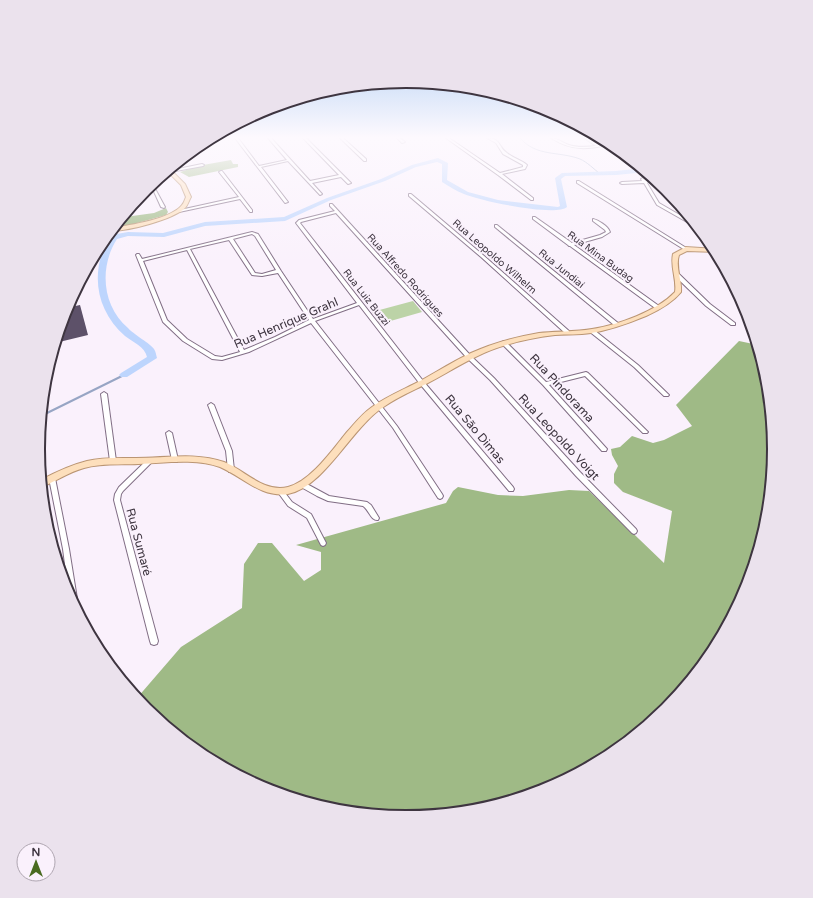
<svg xmlns="http://www.w3.org/2000/svg" width="813" height="898" font-family="'Varela Round',sans-serif">
<style>
.green{fill:#bcd3a7}
.forest{fill:#9fba86}
.lines{fill:none;stroke-linecap:round;stroke-linejoin:round}
.stream-far1{stroke:#97a5c4;stroke-width:1}
.stream{stroke:#97a5c4;stroke-width:2}
.river{fill:#bdd5fd;fill-rule:evenodd}
.building{fill:#5d5169}
.minor-casing{stroke:#816e85;stroke-width:2}
.major-casing{stroke:#ba9573;stroke-width:2}
.minor{fill:#fff;fill-rule:evenodd}
.major{fill:#fddfbc;fill-rule:evenodd}
.labels{text-anchor:middle;stroke-width:4;stroke-linejoin:round;paint-order:stroke}
.far-street-label{font-size:10px;fill:#3e3540;stroke:#faf1fc}
.street-label{font-size:12px;fill:#3e3540;stroke:#faf1fc}
.rim{fill:none;stroke:#3e3540;stroke-width:2}
</style>
<rect width="100%" height="100%" fill="#faf1fc"/>
<polygon class="green" points="413,301 422,312 380,324 372,312"/>
<g class="forest">
<polygon points="231,160 233,164 238,164 238,167 189,177 180,172 203,165"/>
<polygon points="166,208 168,212 166,215 130,225 115,226 121,219 125,217 154,213"/>
<polygon points="739,341 758,345 768,377 775,449 768,521 747,590 713,654 667,710 611,756 547,790 478,810 406,817 334,810 265,789 202,755 146,709 137,698 181,647 242,608 244,564 258,543 272,543 304,581 321,570 321,552 296,545 446,503 453,491 458,487 498,495 523,496 569,490 589,491 664,563 672,511 623,492 614,483 614,474 618,466 612,455 611,449 620,447 632,436 653,443 664,440 692,426 676,405"/>
</g>
<g class="lines">
<path class="stream-far1" d="M520 138C536 157 559 151 580 159 587 162 594 169 600 174"/>
<polyline class="stream" points="41,416 124,375"/>
<path class="river" d="M438 158 448 163 447 180 468 192 498 200 558 207 560 206 555 178 562 173 616 171 643 168 646 172 616 175 565 176 561 179 567 207C556 217 480 201 464 194 456 191 449 186 442 182V164L437 162 416 167 385 181 331 200 285 221 205 226 164 237 128 236 117 239C99 267 102 306 128 328 133 334 151 344 154 349 156 352 156 355 157 358L127 377H121L119 375 121 373 147 357C145 347 133 342 125 336 95 310 89 269 111 235L128 232 163 233 205 222 284 217 327 198 381 179 412 165Z"/>
</g>
<polygon class="building" points="80,305 88,335 55,343 66,308"/>
<g class="lines">
<defs>
<g id="minor">
<polygon points="235,138 238,138 259,166 287,160 268,138 271,138 310,181 339,175 303,138 306,138 351,183 348,184 341,177 312,183 322,194 320,195 288,161 261,167 288,202 285,203"/>
<polygon points="340,138 343,138 366,159 366,161 364,161"/>
<polygon points="397,138 400,138 405,142 402,143"/>
<path d="M446 138H449L500 173 523 167V165L503 154 496 143 487 138C501 138 498 147 507 153 513 158 521 160 527 165L525 169 502 174 533 198V200H531L498 175Z"/>
<path d="M551 138C557 138 563 143 569 145 578 148 587 147 596 146L584 138H588L599 145 611 142 613 144C589 149 573 152 551 138Z"/>
<polygon points="202,164 204,165 203,166 165,173 168,171"/>
<polygon points="221,171 222,171 252,210 252,212 250,212 240,199 179,212 178,211 180,210 239,197 219,172"/>
<polygon points="643,178 648,182 647,183 659,203 697,225 701,230 657,205 644,183 622,184 620,183 622,182 642,181 641,179"/>
<polygon points="577,181 579,181 688,249 685,250 577,183"/>
<polygon points="152,183 165,207 164,208 161,207 151,185"/>
<polygon points="409,194 411,194 483,255 569,331 569,333 565,333 481,257 409,196"/>
<path d="M330 204H332L471 356 494 378 580 472 636 529 637 531 636 533 634 534 632 533 576 476 490 380 467 358 336 213 301 222 300 223 424 382 513 487 514 489 513 491H509L420 384 359 305 315 321 397 426 442 494 443 496 442 498 440 499 438 498 393 428 311 323 249 352 222 360 212 359 183 341 163 322 136 255 137 254H139L142 259 252 232 258 234 281 271 313 319 357 303 296 223 299 220 335 211 330 206ZM252 234 255 236 276 270 262 274 255 273 233 239ZM229 240 252 275 262 276 278 273 309 320 275 337 244 350 190 249ZM187 250 240 352 222 357 215 356 187 339 167 320 143 261Z"/>
<polygon points="127,211 129,214 126,215 125,214"/>
<path d="M533 217H535L572 243 600 235 606 232 605 230 593 221V219C598 220 608 226 610 232L602 237 574 245 659 306V308H655L570 246H569L568 245 533 219Z"/>
<polygon points="495,225 497,225 618,323 618,325 614,325 495,227"/>
<polygon points="675,274 679,274 710,304 735,323 735,325 731,325 706,306 675,276"/>
<polygon points="590,330 594,330 638,365 668,394 669,395 668,396 664,396 634,367 590,332"/>
<polygon points="504,341 506,342 546,382 586,372 588,373 647,431 648,432 647,433 643,433 585,376 549,385 607,449 606,451 602,451 543,385 502,344 502,342"/>
<polygon points="104,392 107,394 116,461 115,463 111,463 110,461 101,394"/>
<polygon points="211,403 214,405 232,451 234,470 233,472 229,472 228,470 226,451 208,405"/>
<polygon points="169,431 172,433 178,460 177,462 173,462 172,460 166,433"/>
<polygon points="149,458 153,458 154,460 123,491 121,494 120,500 158,641 157,644 154,645 151,644 150,641 114,500 115,494 119,487"/>
<polygon points="50,476 54,476 55,478 69,549 78,605 76,608 69,595 63,549 49,478"/>
<path d="M301 483H305L329 496 367 502 371 505 379 518 378 520C371 521 369 510 363 506L328 501 317 496 301 487 300 485Z"/>
<polygon points="280,488 282,489 292,502 311,514 326,543 325,545 323,546 321,545 307,518 288,506 277,491 278,489"/>
</g>
<g id="major">
<path d="M170 169 185 184 191 197C189 200 188 205 185 208 172 220 128 231 111 231L113 228C130 225 171 219 182 205 184 203 185 199 186 197L181 185 167 171Z"/>
<path d="M686 247 716 249 717 252 687 251 679 255C675 267 682 279 681 292 672 303 659 310 646 316 629 323 610 330 591 333 579 335 567 334 555 335 539 337 522 340 506 345 477 353 453 370 426 384 412 391 398 397 385 406 352 426 325 487 288 494 261 498 243 477 220 467 194 458 164 463 138 464 120 465 102 463 84 468 69 472 56 481 42 487L41 480C56 472 71 465 87 461 103 457 119 458 136 458 165 458 196 452 224 462 245 470 263 493 288 487 311 481 333 449 347 432 355 423 362 414 372 407 387 396 405 389 422 380 438 371 454 361 471 353 493 343 516 337 539 333 557 331 575 332 592 329 618 325 657 311 675 292 677 279 670 267 673 254Z"/>
</g>
</defs>
<use href="#minor" class="minor-casing"/>
<use href="#major" class="major-casing"/>
<use href="#minor" class="minor"/>
<use href="#major" class="major"/>
</g>
<linearGradient id="sky" x2="0" y2="1"><stop stop-color="#97c1f0"/><stop offset="0.52" stop-color="#fdf9fe"/><stop offset="1" stop-color="#fdf9fe" stop-opacity="0"/></linearGradient>
<rect width="813" height="264" fill="url(#sky)"/>
<g class="labels">
<g class="far-street-label">
<text transform="translate(495 256) rotate(41)" y="4">Rua Leopoldo Wilhelm</text>
<text transform="translate(601 256) rotate(36)" y="4">Rua Mina Budag</text>
<text transform="translate(562 268) rotate(39)" y="4">Rua Jundiaí</text>
<text transform="translate(406 275) rotate(48)" y="4">Rua Alfredo Rodrigues</text>
<text transform="translate(367 297) rotate(52)" y="4">Rua Luiz Buzzi</text>
</g>
<g class="street-label">
<text transform="translate(286 323) rotate(-23)" y="4">Rua Henrique Grahl</text>
<text transform="translate(562 388) rotate(47)" y="4">Rua Pindorama</text>
<text transform="translate(475 429) rotate(50)" y="4">Rua São Dimas</text>
<text transform="translate(559 437) rotate(47)" y="4">Rua Leopoldo Voigt</text>
<text transform="translate(139 542) rotate(75)" y="4">Rua Sumaré</text>
</g>
</g>
<path d="M0 0H813V898H0ZM45 449a361 361 0 1 1 722 0a361 361 0 1 1-722 0Z" fill="#ebe2ed" fill-rule="evenodd"/>
<path class="rim" d="M45 449a361 361 0 1 1 722 0a361 361 0 1 1-722 0Z"/>
<g transform="translate(36 862)"><circle r="19" fill="#faf1fc" stroke="#afa6b1"/>
<path d="M0-3L7 15L0 10L-7 15Z" fill="#496a20"/>
<text y="-6" font-size="11" font-weight="bold" text-anchor="middle" fill="#3e3540">N</text>
</g>
</svg>
